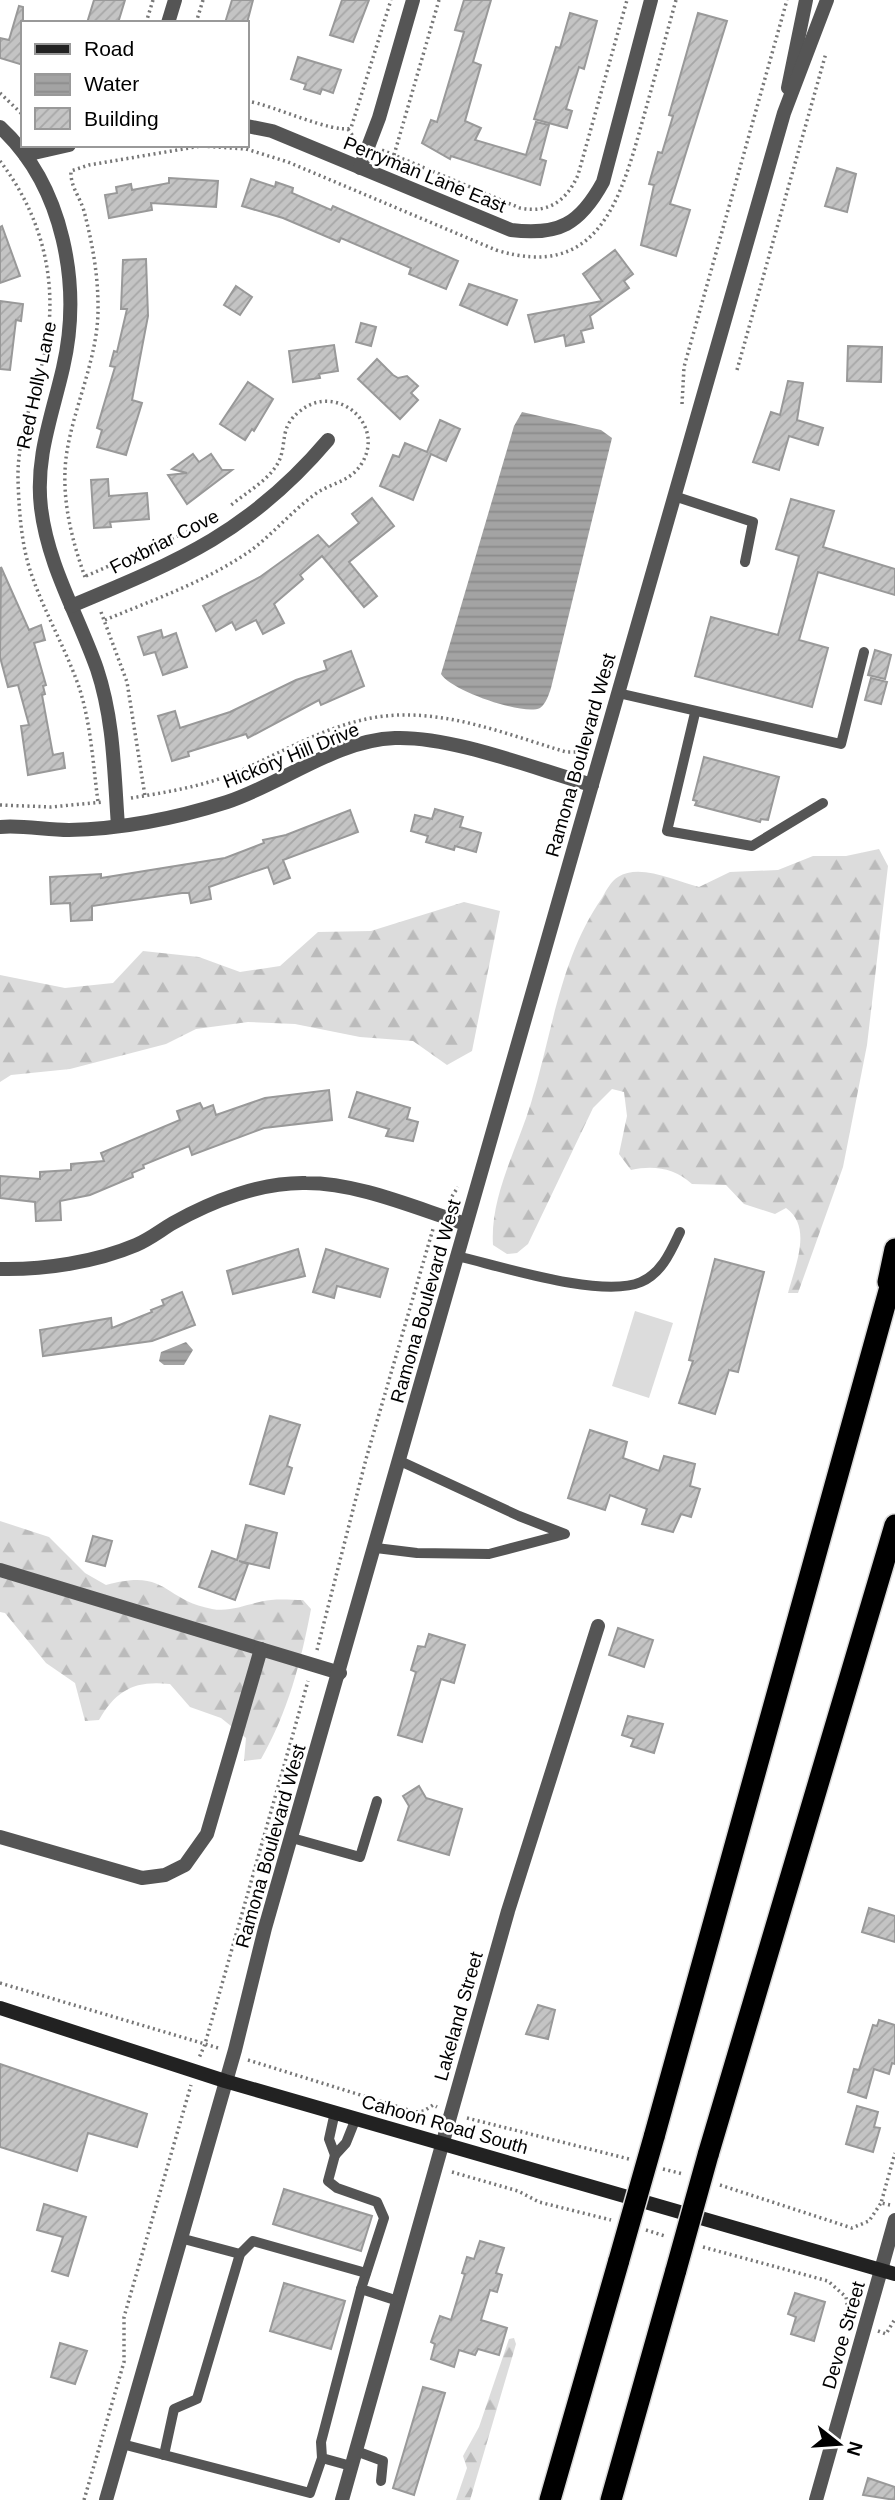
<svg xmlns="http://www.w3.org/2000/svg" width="895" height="2500" font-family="Arial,sans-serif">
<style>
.forest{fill:url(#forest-firs)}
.garden{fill:#dcdcdc}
.water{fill:url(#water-rules)}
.building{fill:url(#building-hatch);stroke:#999;stroke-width:2}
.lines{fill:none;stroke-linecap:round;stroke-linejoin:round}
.motorway-casing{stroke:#dbdbdb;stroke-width:24}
.path{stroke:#777;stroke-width:3.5;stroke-dasharray:2 3.5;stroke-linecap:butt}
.service{stroke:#555;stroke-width:10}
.minor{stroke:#555;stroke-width:14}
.tertiary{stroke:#555;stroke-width:14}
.secondary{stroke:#222;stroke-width:14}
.motorway{stroke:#000;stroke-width:21}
.motorway-bridge-casing{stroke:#dbdbdb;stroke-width:24;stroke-linecap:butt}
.motorway-bridge{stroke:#000;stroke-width:21}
.labels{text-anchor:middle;stroke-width:5;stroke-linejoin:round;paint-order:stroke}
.street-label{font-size:19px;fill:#000;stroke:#fff}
</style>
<defs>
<pattern id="forest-firs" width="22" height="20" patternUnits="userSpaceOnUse" patternTransform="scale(1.75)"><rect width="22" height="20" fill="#dcdcdc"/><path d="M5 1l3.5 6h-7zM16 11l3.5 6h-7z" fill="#bbb"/></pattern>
<pattern id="water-rules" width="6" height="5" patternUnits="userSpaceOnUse" patternTransform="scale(1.75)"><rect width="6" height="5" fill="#a3a3a3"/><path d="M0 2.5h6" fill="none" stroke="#8b8b8b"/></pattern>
<pattern id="building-hatch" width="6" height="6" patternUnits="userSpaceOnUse" patternTransform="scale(1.75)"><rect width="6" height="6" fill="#c4c4c4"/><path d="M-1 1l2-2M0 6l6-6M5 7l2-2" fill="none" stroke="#a7a7a7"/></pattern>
</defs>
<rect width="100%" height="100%" fill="#fff"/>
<g class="forest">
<path d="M879 849 888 866 867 1045 843 1167 798 1293H788C795 1266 813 1227 786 1208L775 1214 744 1204 726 1185 692 1184C674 1168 654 1165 631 1170L619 1154 627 1116 624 1092 612 1089 593 1108 528 1244 517 1253 507 1254 493 1245C490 1196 517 1149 531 1103 552 1034 560 958 602 898 606 891 611 881 618 877 640 863 675 881 699 887L730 872 778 870 813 856H846Z"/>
<polygon points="464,902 500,911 472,1051 447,1065 413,1041 360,1037 295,1024 248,1022 196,1029 166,1044 70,1069 11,1075 0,1082 0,975 65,988 113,983 143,951 199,957 240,972 280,966 318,932 371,931"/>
<path d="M0 1521 49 1537 85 1573 106 1585C168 1568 161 1599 212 1609 232 1613 251 1602 271 1600 281 1599 293 1600 303 1600L311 1609C301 1662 288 1712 261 1759L244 1761 246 1738 221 1718 190 1707 170 1684C135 1680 116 1690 99 1720L85 1721 75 1683 46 1663 5 1613 0 1612Z"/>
<polygon points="514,2338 516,2344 470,2500 456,2500 467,2468 463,2456 479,2427 509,2339"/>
</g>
<polygon class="garden" points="635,1311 673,1323 649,1398 612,1386"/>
<g class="water">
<path d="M522 412 601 430 612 438 551 688C549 694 546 704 540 708 523 716 450 690 441 674L514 426Z"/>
<polygon points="186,1342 193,1350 184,1365 164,1365 159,1361 161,1352"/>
</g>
<g class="building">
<polygon points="94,0 125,0 118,23 87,23"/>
<polygon points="232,0 253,0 247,23 225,23"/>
<polygon points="342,0 369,0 353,42 330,35"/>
<polygon points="464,0 491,0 473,62 481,65 465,121 481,128 475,140 526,155 536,122 549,125 540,159 546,161 540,185 451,156 450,159 422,143 431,120 437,122 464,32 455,30"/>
<polygon points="19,6 23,7 23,65 0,58 0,38 9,40"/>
<polygon points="570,13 597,21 584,69 579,67 566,109 572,111 567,128 534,119 556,47 560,48"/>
<polygon points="698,13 727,21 670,204 690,210 676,256 641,245 654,185 649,184 658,152 662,153 673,116 669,115"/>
<polygon points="298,57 341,70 333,93 322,89 320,94 304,89 306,84 291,79"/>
<polygon points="837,168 856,174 847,212 825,206"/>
<polygon points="169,178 218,181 216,207 151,203 152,210 109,218 105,195 117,193 116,187 131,184 132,190 169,183"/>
<polygon points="251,179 275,187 276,182 293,188 292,193 331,210 333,206 458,261 446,289 409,274 411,268 341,238 339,242 283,218 242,206"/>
<polygon points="2,226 20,276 0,283 0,227"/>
<polygon points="615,250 633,274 624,281 629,288 590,316 593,328 581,331 584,342 566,346 564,335 535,342 528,315 602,301 583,274"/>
<polygon points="146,259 148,316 132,400 142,403 126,455 97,447 102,430 97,428 115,367 110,366 114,351 117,352 127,309 121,309 123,260"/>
<polygon points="469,284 517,300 507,325 460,305"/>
<polygon points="236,286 252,297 240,315 224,305"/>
<polygon points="0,301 23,304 21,321 16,320 10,370 0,369"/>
<polygon points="361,323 376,327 371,346 356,342"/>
<polygon points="334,345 338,371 319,374 320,378 293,382 289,351"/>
<polygon points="848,346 882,347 881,382 847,381"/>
<polygon points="377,359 393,375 398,378 407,376 418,386 411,393 418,400 400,419 358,379"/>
<polygon points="788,381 803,383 797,420 823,428 818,445 789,436 779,470 753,462 771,412 780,415"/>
<polygon points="248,382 273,399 254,431 252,429 245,440 220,424"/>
<polygon points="440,420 460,429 446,461 431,454 413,500 380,486 393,455 399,457 405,443 427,452"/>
<polygon points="193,454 199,462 211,454 222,470 232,470 187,504 168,475 187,473 172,469"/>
<polygon points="108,479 109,496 147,493 149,519 110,522 111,527 94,528 91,480"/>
<polygon points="372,498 394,526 349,562 377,596 364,607 322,556 300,575 303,579 274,604 284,623 263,634 256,620 236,630 232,622 216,631 203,606 260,577 318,535 329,547 359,523 352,514"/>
<polygon points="791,499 834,511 823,547 895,569 895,595 818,572 799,640 828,648 812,707 695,676 711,617 778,635 799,556 776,549"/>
<polygon points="1,567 29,630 41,625 45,640 34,643 46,685 43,686 45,694 42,695 53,755 63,753 65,768 28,775 21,726 29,725 18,685 8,687 0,657"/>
<polygon points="161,630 163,638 176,633 187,667 163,675 155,652 144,655 138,637"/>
<polygon points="875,650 891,655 885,679 868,675"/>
<polygon points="351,651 364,686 321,705 319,700 248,738 246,734 188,752 189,756 172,761 158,716 175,711 180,728 230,712 296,680 327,670 324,661"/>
<polygon points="871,678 887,682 881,704 865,700"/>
<polygon points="704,757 779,777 768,820 761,819 760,822 695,805 697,801 693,800"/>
<polygon points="435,809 463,817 460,827 481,833 476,852 455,846 454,850 426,842 428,836 411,831 415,815 432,819"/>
<polygon points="350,810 358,832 283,860 290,878 274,884 268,867 209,887 211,899 191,903 189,893 182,893 92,906 92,920 71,921 70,903 51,904 50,877 101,874 101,878 225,858 264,843 263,840 286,835"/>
<polygon points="329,1090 332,1120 264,1128 192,1155 189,1146 143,1165 144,1168 132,1173 133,1177 90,1195 60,1201 61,1220 36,1221 35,1202 0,1198 0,1176 40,1179 40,1172 71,1170 71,1164 104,1161 101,1153 180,1120 177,1111 200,1103 203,1109 213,1105 216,1115 265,1098"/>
<polygon points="357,1092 410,1108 407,1119 418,1122 413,1141 386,1136 389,1129 349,1117"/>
<polygon points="298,1249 305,1276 233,1294 227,1271"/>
<polygon points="326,1249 388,1269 380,1297 337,1286 334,1298 313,1292"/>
<polygon points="715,1259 764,1272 738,1372 729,1370 715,1414 679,1403 693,1361 689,1360"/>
<polygon points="182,1292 195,1325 152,1341 43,1356 40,1330 111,1318 112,1328 152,1312 151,1310 164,1305 162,1300"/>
<polygon points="270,1416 300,1425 287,1466 292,1468 284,1494 250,1484"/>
<polygon points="590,1430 627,1442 623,1458 659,1471 664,1456 695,1464 690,1486 700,1489 691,1517 681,1514 673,1532 642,1524 647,1509 610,1495 605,1510 568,1498"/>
<polygon points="246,1525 277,1533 269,1568 239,1561 248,1564 235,1600 199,1587 212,1551 237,1560"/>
<polygon points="93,1536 112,1541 105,1566 86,1561"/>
<polygon points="618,1628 653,1640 644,1667 609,1655"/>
<polygon points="429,1634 465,1645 454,1683 441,1679 422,1742 398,1735 416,1672 411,1670 418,1646 425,1647"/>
<polygon points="628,1716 663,1724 654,1753 631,1746 634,1739 622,1735"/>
<polygon points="419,1786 426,1798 462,1809 449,1855 398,1840 409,1806 403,1796"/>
<polygon points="869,1908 895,1916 895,1942 862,1932"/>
<polygon points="538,2005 555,2010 548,2039 526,2034"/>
<polygon points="879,2020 895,2025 895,2064 892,2063 889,2074 874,2069 866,2098 848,2092 854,2069 859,2070 873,2025 877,2026"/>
<polygon points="0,2064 147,2114 137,2147 88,2133 77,2171 0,2147"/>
<polygon points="857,2106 878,2112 874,2127 880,2128 873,2152 846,2144"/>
<polygon points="284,2189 372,2216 361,2251 273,2224"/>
<polygon points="44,2204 86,2217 68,2276 52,2271 63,2237 37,2230"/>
<polygon points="480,2241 504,2248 496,2273 502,2275 497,2292 490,2290 481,2320 507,2328 499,2355 478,2349 475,2355 459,2350 454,2367 431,2359 435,2344 431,2342 440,2316 451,2320 465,2274 462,2273 467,2257 474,2259"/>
<polygon points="284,2283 345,2301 331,2349 270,2331"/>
<polygon points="795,2293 825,2302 814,2341 791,2334 796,2317 788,2314"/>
<polygon points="60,2343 87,2351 75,2384 51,2377"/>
<polygon points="423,2387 445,2393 414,2495 393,2488"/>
<polygon points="868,2478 895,2487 895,2500 863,2495"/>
</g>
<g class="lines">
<defs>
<g id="motorway">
<polyline points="888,1282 895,1249"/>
<polyline points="654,2137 895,1269"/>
<polyline points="708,2155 895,1525"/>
<polyline points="550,2500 619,2260"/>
<polyline points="611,2500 676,2270"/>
</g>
</defs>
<use href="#motorway" class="motorway-casing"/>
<g class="path">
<polyline points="146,23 153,0"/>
<polyline points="196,23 203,0"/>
<polyline points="0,93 23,115"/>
<path d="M247 101C273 105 333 134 351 128L391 0"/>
<polyline points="348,129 355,139"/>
<path d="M382 150 520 208C549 214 567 200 578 175L627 0"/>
<polyline points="394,155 439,0"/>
<path d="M0 161C43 217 60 286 44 356 34 398 17 436 18 480 19 509 21 542 30 570 43 610 65 647 79 687 91 724 93 764 98 802"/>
<polyline points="737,370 826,53"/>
<polyline points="682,404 684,367 787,0"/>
<polyline points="86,576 194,529"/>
<path d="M85 577C71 538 60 494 67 451 75 403 99 355 98 306 98 273 92 242 84 211 80 197 70 186 71 171L89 165 201 146 246 149 288 162 496 250C599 282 621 198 643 119 654 80 665 40 676 0"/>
<polyline points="101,612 127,682 145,796"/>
<path d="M105 620C153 600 207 581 250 551 273 534 291 512 314 495 331 482 350 483 362 463 386 423 335 382 300 411 278 428 288 444 278 463 269 480 244 494 230 506"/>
<path d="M131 798C168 792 205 786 240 771 295 746 347 713 410 715 463 716 516 737 566 752H583L582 756"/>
<polyline points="0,805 51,807 103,802"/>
<polyline points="449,1201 458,1187"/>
<polyline points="317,1650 366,1459 433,1229"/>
<polyline points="0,1983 205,2044 199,2058"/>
<polyline points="218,2048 205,2044 308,1681"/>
<polyline points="248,2060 415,2112 424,2111 433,2105 437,2107"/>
<polyline points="467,2118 629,2159"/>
<polyline points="663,2169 683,2174"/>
<polyline points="452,2172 518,2191 539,2202 611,2220"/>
<polyline points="720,2185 852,2228 869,2221 881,2203"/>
<polyline points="890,2205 881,2203 895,2153"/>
<polyline points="646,2230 665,2236"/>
<polyline points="703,2247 828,2281 846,2297 849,2316"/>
<polyline points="878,2331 886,2334 895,2319"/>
<polyline points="84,2500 124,2362 124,2317 191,2085"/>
</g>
<g class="service">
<polyline points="674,496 753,522 745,562"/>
<polyline points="618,693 841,744 864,652"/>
<polyline points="695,713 667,831 752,846 823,803"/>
<path d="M457 1256C500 1266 602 1299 641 1282 662 1273 671 1251 680 1232"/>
<polyline points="376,1548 417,1553 489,1554 565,1534 519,1516 400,1461"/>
<polyline points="292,1838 360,1857 377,1801"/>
<polyline points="335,2112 329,2139 335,2155 346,2143 356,2118"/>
<polyline points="335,2155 328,2181 337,2188 377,2202 384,2218 361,2289 398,2301"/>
<polyline points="180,2238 240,2254"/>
<polyline points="122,2444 310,2493 322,2458"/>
<polyline points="356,2451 383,2461 381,2481"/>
<polyline points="164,2455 174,2409 197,2399 240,2254 253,2241 366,2273"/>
<polyline points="351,2466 322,2458 321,2442 361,2289"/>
</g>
<g class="minor">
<polyline points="168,23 175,0"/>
<path d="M247 126 272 131 511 230C559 236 580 224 603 182L651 0"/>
<path d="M0 127C64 186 82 286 63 368 52 416 35 458 41 508 48 566 78 615 97 669 114 720 114 772 118 826"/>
<polyline points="25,155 69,145"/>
<polyline points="360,168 379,118 413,0"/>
<path d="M71 606C179 561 250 532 328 440"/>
<path d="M0 827C23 825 46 830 69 830 121 829 177 818 227 802 282 784 336 740 395 738 453 736 535 769 592 785"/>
<path d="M0 1269C44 1270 96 1262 136 1245 150 1239 161 1230 173 1223 212 1201 261 1182 306 1183 359 1183 415 1208 466 1224"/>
<polyline points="0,1570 340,1673"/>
<polyline points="0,1837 142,1878 165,1875 185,1865 207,1834 261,1649"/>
<polyline points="342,2500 508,1911 598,1626"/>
<polyline points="816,2500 881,2270"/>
</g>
<g class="tertiary">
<polyline points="788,88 806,0"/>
<polyline points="881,2270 895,2220"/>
<polyline points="106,2500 235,2050 265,1928 784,113 827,0"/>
</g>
<polyline class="secondary" points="0,2008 225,2081 895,2274"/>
<use href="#motorway" class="motorway"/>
<defs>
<g id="motorway-bridge">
<polyline points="619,2260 654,2137"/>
<polyline points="676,2270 708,2155"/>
</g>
</defs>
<use href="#motorway-bridge" class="motorway-bridge-casing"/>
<use href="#motorway-bridge" class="motorway-bridge"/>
</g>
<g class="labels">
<g class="street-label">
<text transform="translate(425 174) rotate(22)" y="7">Perryman Lane East</text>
<text transform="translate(36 385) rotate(-78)" y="7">Red Holly Lane</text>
<text transform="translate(164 541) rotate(-27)" y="7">Foxbriar Cove</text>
<text transform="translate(291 755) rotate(-22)" y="7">Hickory Hill Drive</text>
<text transform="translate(580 755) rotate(-74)" y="7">Ramona Boulevard West</text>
<text transform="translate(425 1301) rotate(-74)" y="7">Ramona Boulevard West</text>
<text transform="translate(270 1846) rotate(-74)" y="7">Ramona Boulevard West</text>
<text transform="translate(458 2016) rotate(-74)" y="7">Lakeland Street</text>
<text transform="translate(445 2124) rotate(16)" y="7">Cahoon Road South</text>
<text transform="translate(843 2335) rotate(-74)" y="7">Devoe Street</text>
</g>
</g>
<rect x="21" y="21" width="228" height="126" fill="#ffffff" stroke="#999999" stroke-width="2"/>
<rect x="35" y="44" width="35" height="10" fill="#222222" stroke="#999999" stroke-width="2"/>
<text x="84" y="56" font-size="21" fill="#000000">Road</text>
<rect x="35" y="74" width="35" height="21" fill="url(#water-rules)" stroke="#999999" stroke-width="2"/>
<text x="84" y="91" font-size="21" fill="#000000">Water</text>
<rect x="35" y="108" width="35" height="21" fill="url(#building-hatch)" stroke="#999999" stroke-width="2"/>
<text x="84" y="126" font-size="21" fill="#000000">Building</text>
<g transform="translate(839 2444) rotate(107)" stroke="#ffffff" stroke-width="5" paint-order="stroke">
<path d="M0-5L12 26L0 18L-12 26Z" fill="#000000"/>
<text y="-10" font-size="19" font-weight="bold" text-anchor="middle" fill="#000000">N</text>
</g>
</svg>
